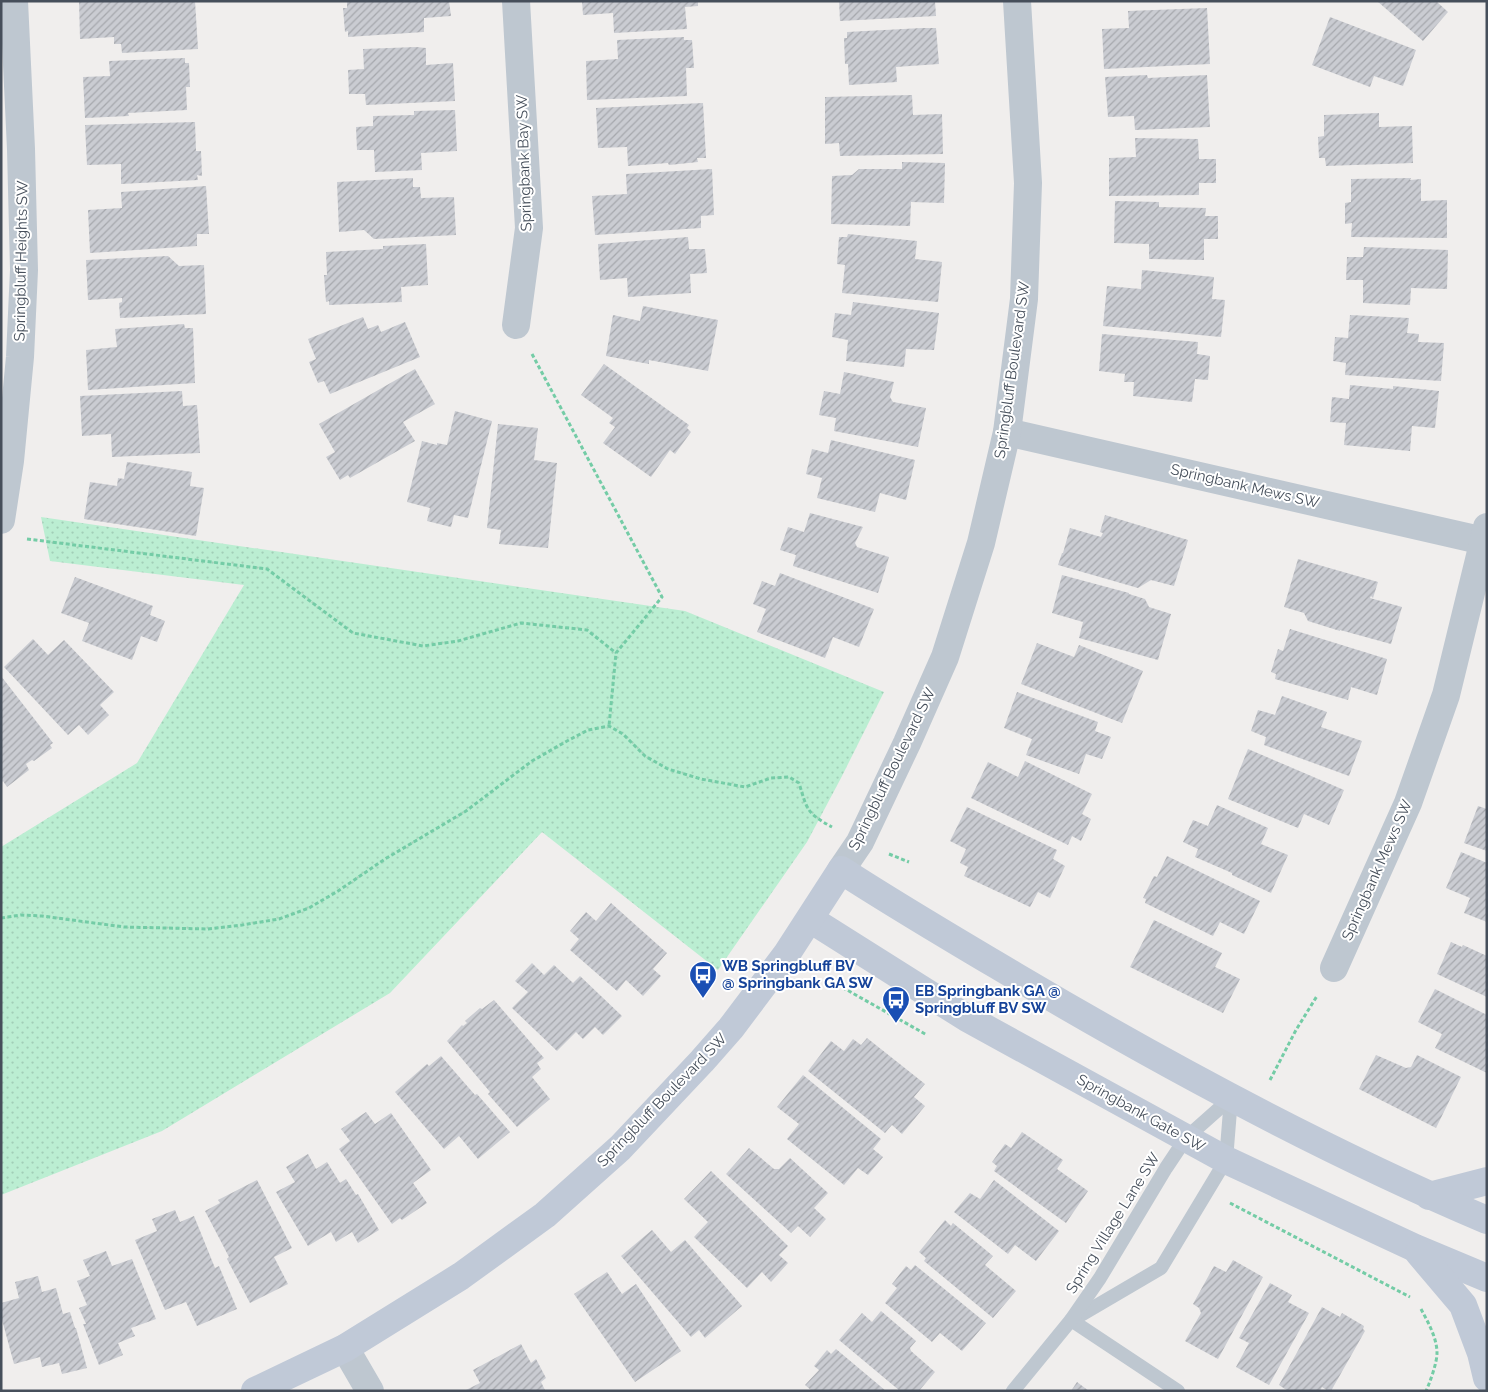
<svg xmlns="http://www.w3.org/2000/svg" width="1488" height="1392" font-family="Raleway,sans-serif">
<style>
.grass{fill:url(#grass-dots)}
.building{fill:url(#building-hatch)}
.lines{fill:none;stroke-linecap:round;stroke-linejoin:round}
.path{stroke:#74cca6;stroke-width:3;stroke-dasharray:4 2.5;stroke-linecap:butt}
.lane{stroke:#bec7d0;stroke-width:14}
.street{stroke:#bec7d0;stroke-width:28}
.secondary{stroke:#c0c9d7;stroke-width:28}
.labels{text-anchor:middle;stroke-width:4;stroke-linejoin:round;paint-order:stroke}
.street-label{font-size:15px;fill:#464f5b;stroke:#fff}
.transit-label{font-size:15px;font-weight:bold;fill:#164399;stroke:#fff;text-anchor:start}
</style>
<defs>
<pattern id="grass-dots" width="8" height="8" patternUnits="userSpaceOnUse" patternTransform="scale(1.25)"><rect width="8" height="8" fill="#bbeed2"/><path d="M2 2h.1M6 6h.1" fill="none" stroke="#a2ceb7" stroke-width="1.8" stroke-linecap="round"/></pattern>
<pattern id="building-hatch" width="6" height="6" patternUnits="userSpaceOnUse" patternTransform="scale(1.25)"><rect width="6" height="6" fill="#caccd2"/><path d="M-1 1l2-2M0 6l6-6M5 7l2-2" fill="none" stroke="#a6a8ad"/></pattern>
</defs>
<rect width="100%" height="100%" fill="#f0eeed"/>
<polygon class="grass" points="41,517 685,611 884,692 841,778 807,842 718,970 542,832 390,993 162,1131 1,1195 1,847 137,763 244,585 50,561"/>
<g class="building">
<polygon points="79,1 195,1 198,49 122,53 121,44 114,44 114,37 80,39"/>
<polygon points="347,1 449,1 451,16 424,18 424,32 348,37 348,31 345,32 343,8 347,8"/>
<polygon points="582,1 698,1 698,6 685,7 687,29 614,33 613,13 583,15"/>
<polygon points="839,1 935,1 936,16 840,21"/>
<polygon points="1377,1 1436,1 1448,12 1423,41"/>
<polygon points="1207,8 1210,64 1104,69 1102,29 1129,28 1128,11"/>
<polygon points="1330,17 1416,50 1403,86 1374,76 1370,87 1312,65"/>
<polygon points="922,28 936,28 939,64 896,67 897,82 849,85 848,64 845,64 844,38 847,38 847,32"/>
<polygon points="684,37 684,40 692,40 694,68 686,68 687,96 587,100 586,61 618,59 617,40"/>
<polygon points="416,47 426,48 426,65 453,63 455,101 366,105 365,94 349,94 348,70 364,69 363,49"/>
<polygon points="185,58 185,63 189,63 190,87 186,87 187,110 128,113 129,116 85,118 83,77 110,76 109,61"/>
<polygon points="1147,75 1148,78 1207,75 1210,127 1135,130 1134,116 1108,117 1105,77"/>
<polygon points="912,95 913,115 942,114 943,154 840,156 839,143 825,144 825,97"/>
<polygon points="703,103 706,158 697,158 698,162 669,165 668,163 628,166 627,147 598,148 596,108"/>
<polygon points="455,110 457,151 421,153 422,170 375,172 374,150 357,150 356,127 373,126 373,116 414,115 414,111"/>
<polygon points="1379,113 1379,127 1412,126 1413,163 1326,166 1325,158 1319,158 1318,137 1324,136 1324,115"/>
<polygon points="195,122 196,151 201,151 202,176 197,175 198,180 121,184 121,164 87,165 85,125"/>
<polygon points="1135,138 1198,139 1199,159 1216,159 1216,183 1199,183 1199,195 1109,196 1109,158 1136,157"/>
<polygon points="902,162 945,163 944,203 911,202 910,226 831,224 832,176 852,175 859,169 902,169"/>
<polygon points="712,169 714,215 701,216 701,228 595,235 592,196 627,194 626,174"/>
<polygon points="413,178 413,187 420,187 421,198 454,197 456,235 374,239 364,230 339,232 337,182"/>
<polygon points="1411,178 1410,180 1421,179 1421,201 1447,200 1447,238 1351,237 1352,223 1345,224 1345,203 1351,202 1351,179"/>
<polygon points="206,186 209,234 197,234 197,246 90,253 88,210 122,208 121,192"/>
<polygon points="1115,201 1159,202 1159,207 1206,208 1205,216 1218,216 1218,239 1204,239 1204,260 1149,259 1149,244 1114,243"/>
<polygon points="848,234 917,241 915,259 942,262 938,302 842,293 845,265 837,264 839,237 847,237"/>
<polygon points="688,237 689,249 705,249 707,273 690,274 691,293 628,297 627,278 600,280 598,244"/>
<polygon points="426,244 428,285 401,287 402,302 329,305 329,301 326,302 324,275 327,275 326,252 383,249 383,246"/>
<polygon points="1364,247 1448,250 1447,289 1411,288 1410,305 1363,303 1363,280 1346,280 1347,257 1363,257"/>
<polygon points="168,256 179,266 204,265 206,314 120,318 119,303 122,302 122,298 88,300 86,260"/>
<polygon points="1142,270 1214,277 1212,299 1225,300 1221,337 1103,326 1107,286 1141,289"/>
<polygon points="853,302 939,313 934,350 906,349 904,367 846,361 848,340 832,337 835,313 851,315"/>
<polygon points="643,306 718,320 708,371 649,360 649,364 606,356 613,315 640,321"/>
<polygon points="1350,315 1409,318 1407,333 1419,334 1418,342 1444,343 1441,381 1345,375 1346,363 1333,361 1335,337 1348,338"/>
<polygon points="363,317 368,329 378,325 381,332 405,322 420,357 330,394 324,381 318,383 309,362 316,359 308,339"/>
<polygon points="184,324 185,328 193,328 195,383 88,390 86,350 117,347 115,329"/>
<polygon points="1102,334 1198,342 1197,354 1210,356 1208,380 1195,379 1192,402 1133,396 1134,382 1124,382 1125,374 1099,371"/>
<polygon points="604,364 689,425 687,428 691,432 675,454 670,450 651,477 603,443 615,427 609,423 613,418 581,395"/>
<polygon points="415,369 435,404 403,422 415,441 350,478 348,475 340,480 326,457 335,452 319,424"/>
<polygon points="844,372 894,382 890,397 893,402 926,408 918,447 834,431 836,418 819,415 824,391 840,394"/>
<polygon points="1350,385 1393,389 1393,386 1439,391 1435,428 1412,426 1410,451 1344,445 1346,423 1330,422 1332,397 1349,399"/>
<polygon points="182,391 183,406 197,405 200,453 112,457 111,434 82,436 80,396"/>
<polygon points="455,411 492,421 468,518 454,515 451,527 427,521 430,508 407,502 422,441 437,445 437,443 447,445"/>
<polygon points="498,424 538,428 534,460 557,463 548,548 499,544 501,530 487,528"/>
<polygon points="831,440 915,460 906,500 880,493 875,512 817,498 822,478 806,474 812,449 828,453"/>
<polygon points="127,462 192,472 190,486 204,488 196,536 84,519 90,482 117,486 118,478 124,479"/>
<polygon points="810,513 863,527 855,543 857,547 889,557 878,593 793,566 796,555 780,550 788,527 804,532"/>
<polygon points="1105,515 1188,540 1174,586 1151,580 1138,588 1058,565 1062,553 1063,553 1070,528 1101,537 1103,533 1100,532"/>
<polygon points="1298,559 1378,582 1373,598 1371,596 1370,598 1402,607 1391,644 1340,630 1340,631 1308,621 1304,613 1284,607"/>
<polygon points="780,573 874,609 859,647 833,637 825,658 757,632 766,609 753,604 762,581 775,586"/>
<polygon points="1062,575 1129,593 1129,594 1145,599 1149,607 1171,614 1158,660 1079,638 1083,622 1052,613"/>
<polygon points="75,577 153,606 150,615 165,621 157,642 141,636 132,660 82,641 89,623 61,613"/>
<polygon points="1290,629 1387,659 1377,695 1351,687 1348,700 1275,679 1276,674 1271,672 1278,649 1283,651"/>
<polygon points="33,639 48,655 64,640 114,692 100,705 109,715 88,735 79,725 68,735 4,667"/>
<polygon points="1037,643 1074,657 1079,645 1143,671 1122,723 1021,684"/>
<polygon points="1,676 53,743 50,745 52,748 34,761 32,760 26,764 29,770 7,787 3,781 1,783"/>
<polygon points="1017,692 1098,722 1095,731 1111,737 1102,759 1086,754 1079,774 1026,755 1032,739 1004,728"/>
<polygon points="1282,696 1327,712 1321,727 1362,741 1349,776 1264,745 1266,737 1251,731 1258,710 1275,715"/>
<polygon points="1248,749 1344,790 1329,825 1304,814 1298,828 1228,799"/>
<polygon points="1025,761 1092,794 1082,814 1091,819 1081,841 1072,836 1068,845 971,798 988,762 1018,777"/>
<polygon points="1217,805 1268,828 1261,844 1288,855 1271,893 1232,875 1232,873 1195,857 1198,849 1183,842 1193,820 1208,826"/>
<polygon points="1478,806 1487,809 1487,851 1464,843"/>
<polygon points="967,807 1057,850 1053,859 1065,866 1050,898 1038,892 1030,907 964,876 968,867 960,863 966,849 950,841"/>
<polygon points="1461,852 1487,863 1487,922 1464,913 1470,898 1446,888"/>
<polygon points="1167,856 1260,901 1244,934 1220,922 1213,936 1145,903 1146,899 1143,898 1154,876 1157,877"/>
<polygon points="611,903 667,953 653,969 661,976 643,996 626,980 617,991 570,950 579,939 570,931 586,912 596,921"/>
<polygon points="1154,920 1222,953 1215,967 1240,979 1223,1013 1130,967"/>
<polygon points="1451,942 1462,947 1463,945 1487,956 1487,997 1437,974"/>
<polygon points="532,963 544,975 554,965 573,983 580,976 622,1016 603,1035 595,1027 583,1039 576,1032 557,1051 512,1008 528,992 515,981"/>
<polygon points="1435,989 1487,1015 1487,1073 1435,1048 1442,1034 1418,1022"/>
<polygon points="494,1000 544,1058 537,1063 541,1069 532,1077 550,1099 517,1127 488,1094 490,1092 447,1041 462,1025 463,1026 467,1023 465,1021 480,1008 482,1009"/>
<polygon points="867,1038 925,1084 914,1097 925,1106 902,1134 892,1125 885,1133 808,1071 831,1041 844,1051 853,1039 861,1045"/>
<polygon points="1376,1055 1406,1068 1411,1067 1417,1055 1461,1077 1436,1128 1359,1089"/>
<polygon points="441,1056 475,1095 477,1094 510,1132 478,1159 459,1136 444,1149 395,1092 427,1064 429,1066"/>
<polygon points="803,1075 881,1139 873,1149 883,1157 868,1175 858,1168 844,1185 787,1139 799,1124 777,1107"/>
<polygon points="366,1112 375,1124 391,1113 431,1170 413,1183 427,1203 402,1220 400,1218 392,1224 339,1149 350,1141 341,1129"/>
<polygon points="1022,1132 1063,1160 1057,1169 1088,1191 1066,1223 994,1171 997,1166 992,1162 1005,1144 1011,1148"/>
<polygon points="749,1148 774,1169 779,1169 790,1158 828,1193 814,1208 826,1219 810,1237 798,1226 791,1233 726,1174"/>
<polygon points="308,1154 316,1169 327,1162 340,1183 346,1179 356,1195 358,1194 379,1230 358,1243 352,1232 336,1242 331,1232 308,1246 276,1192 295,1182 286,1167"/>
<polygon points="711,1171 788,1246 779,1255 788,1263 771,1282 762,1272 747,1288 694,1237 708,1222 684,1199"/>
<polygon points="257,1180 292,1248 274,1257 288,1284 250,1303 227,1259 229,1257 205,1211 220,1203 218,1200"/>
<polygon points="994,1180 1059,1231 1036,1261 1015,1245 1008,1254 954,1212 970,1193 980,1199"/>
<polygon points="175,1210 180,1222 194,1216 215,1268 219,1266 237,1309 197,1326 186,1302 165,1310 135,1240 157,1231 152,1219"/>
<polygon points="945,1220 951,1226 953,1223 993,1256 985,1265 1016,1291 993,1318 924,1261 926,1258 919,1252"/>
<polygon points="652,1230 671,1252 685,1240 742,1306 705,1338 699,1330 691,1337 621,1256"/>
<polygon points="106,1251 112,1266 132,1259 156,1319 131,1328 135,1336 118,1343 123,1355 99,1365 83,1324 86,1324 79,1308 87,1305 77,1281 90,1276 83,1260"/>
<polygon points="1233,1260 1263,1277 1218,1359 1185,1341 1201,1313 1199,1308 1193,1304 1214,1266 1226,1272"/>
<polygon points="915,1265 986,1323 962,1351 940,1333 932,1342 885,1303 897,1288 892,1284 906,1266 911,1270"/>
<polygon points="607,1272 622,1294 636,1284 681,1351 635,1382 574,1294"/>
<polygon points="38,1276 42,1292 56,1288 63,1314 70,1312 75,1328 76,1328 87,1368 62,1374 59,1363 42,1367 40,1357 14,1364 1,1316 1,1303 19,1298 15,1282"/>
<polygon points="1270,1283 1292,1295 1288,1302 1309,1313 1269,1385 1236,1367 1249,1343 1239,1338"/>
<polygon points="1322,1307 1340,1317 1342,1313 1364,1326 1363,1329 1365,1331 1331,1391 1328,1391 1322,1387 1320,1391 1288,1391 1279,1385"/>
<polygon points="881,1311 916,1341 910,1348 911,1351 935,1372 919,1391 900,1391 839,1340 862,1313 872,1322"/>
<polygon points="521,1344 531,1363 536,1359 546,1378 541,1382 545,1390 464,1391 480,1383 473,1370"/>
<polygon points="836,1349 886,1391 812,1391 805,1385 819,1370 814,1366 827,1350 831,1354"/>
<polygon points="1077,1382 1089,1391 1071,1391"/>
</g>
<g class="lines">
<g class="path">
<polyline points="532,354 662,597 616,653 609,726"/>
<polyline points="27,539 267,569 353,633 423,646 458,641 521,623 587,630 616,653"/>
<polyline points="889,854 909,862"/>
<path d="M1 918 21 915 42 916 124 927 208 929 242 925 279 919 309 908 338 891 385 859 466 811 532 761 567 741 588 730 609 726 623 734 645 756 668 769 701 779 745 787 771 778 789 777 799 783C807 809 806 813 832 827"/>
<polyline points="831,981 927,1035"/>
<polyline points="1270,1080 1296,1030 1317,996"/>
<polyline points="1230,1203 1410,1297"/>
<path d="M1421 1309C1428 1322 1437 1338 1437 1353 1437 1363 1430 1382 1426 1391"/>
</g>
<g class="lane">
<polyline points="1074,1319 1161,1268 1226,1160 1231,1098"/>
<polyline points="1071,1320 1178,1391"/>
<polyline points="1013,1391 1071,1320 1100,1278 1166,1168 1186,1138 1231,1098"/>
</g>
<g class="street">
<polyline points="516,325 529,228 516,1"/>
<polyline points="1007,432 1484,541"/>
<polyline points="1,520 10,461 20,357 24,270 21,149 14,1"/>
<polyline points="841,870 860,842 907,743 945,657 981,543 1007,432 1024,299 1028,183 1017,1"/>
<polyline points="1334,968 1408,803 1446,695 1487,527"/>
<polyline points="345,1348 370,1391"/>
</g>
<g class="secondary">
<polyline points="810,919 967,1018 1226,1160 1415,1248 1487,1278"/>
<polyline points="1429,1196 1487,1181"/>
<polyline points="1419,1253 1463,1305 1481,1353 1487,1378"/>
<path d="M255 1391 345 1348 461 1276 545 1215 620 1148 702 1061 731 1028 786 955 841 870C898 907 956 941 1015 976 1167 1066 1324 1151 1487 1220"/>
</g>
</g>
<defs>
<symbol id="bus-pin" viewBox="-11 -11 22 30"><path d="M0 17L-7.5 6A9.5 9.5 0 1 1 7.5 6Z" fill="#1a4fb4" stroke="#fff"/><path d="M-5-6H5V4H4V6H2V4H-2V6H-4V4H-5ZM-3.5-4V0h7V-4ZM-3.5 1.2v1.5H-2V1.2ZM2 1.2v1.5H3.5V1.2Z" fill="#fff"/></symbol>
</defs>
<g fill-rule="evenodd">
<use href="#bus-pin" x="687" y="959" width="32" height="43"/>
<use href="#bus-pin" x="880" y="984" width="32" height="43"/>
</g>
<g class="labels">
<g class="street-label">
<text transform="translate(524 163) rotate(-92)" y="5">Springbank Bay SW</text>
<text transform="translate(21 261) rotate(-89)" y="5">Springbluff Heights SW</text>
<text transform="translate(1012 370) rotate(-82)" y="5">Springbluff Boulevard SW</text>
<text transform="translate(1245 486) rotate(13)" y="5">Springbank Mews SW</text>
<text transform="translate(892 769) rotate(-64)" y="5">Springbluff Boulevard SW</text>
<text transform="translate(1377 870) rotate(-66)" y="5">Springbank Mews SW</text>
<text transform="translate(662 1100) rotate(-46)" y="5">Springbluff Boulevard SW</text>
<text transform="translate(1141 1113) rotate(29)" y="5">Springbank Gate SW</text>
<text transform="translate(1113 1223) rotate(-58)" y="5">Spring Village Lane SW</text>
</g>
<g class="transit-label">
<text x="722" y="971">WB Springbluff BV<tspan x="722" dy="17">@ Springbank GA SW</tspan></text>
<text x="915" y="996">EB Springbank GA @<tspan x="915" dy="17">Springbluff BV SW</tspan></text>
</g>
</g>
<rect width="1488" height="1392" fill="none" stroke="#464f5b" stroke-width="5"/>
</svg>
